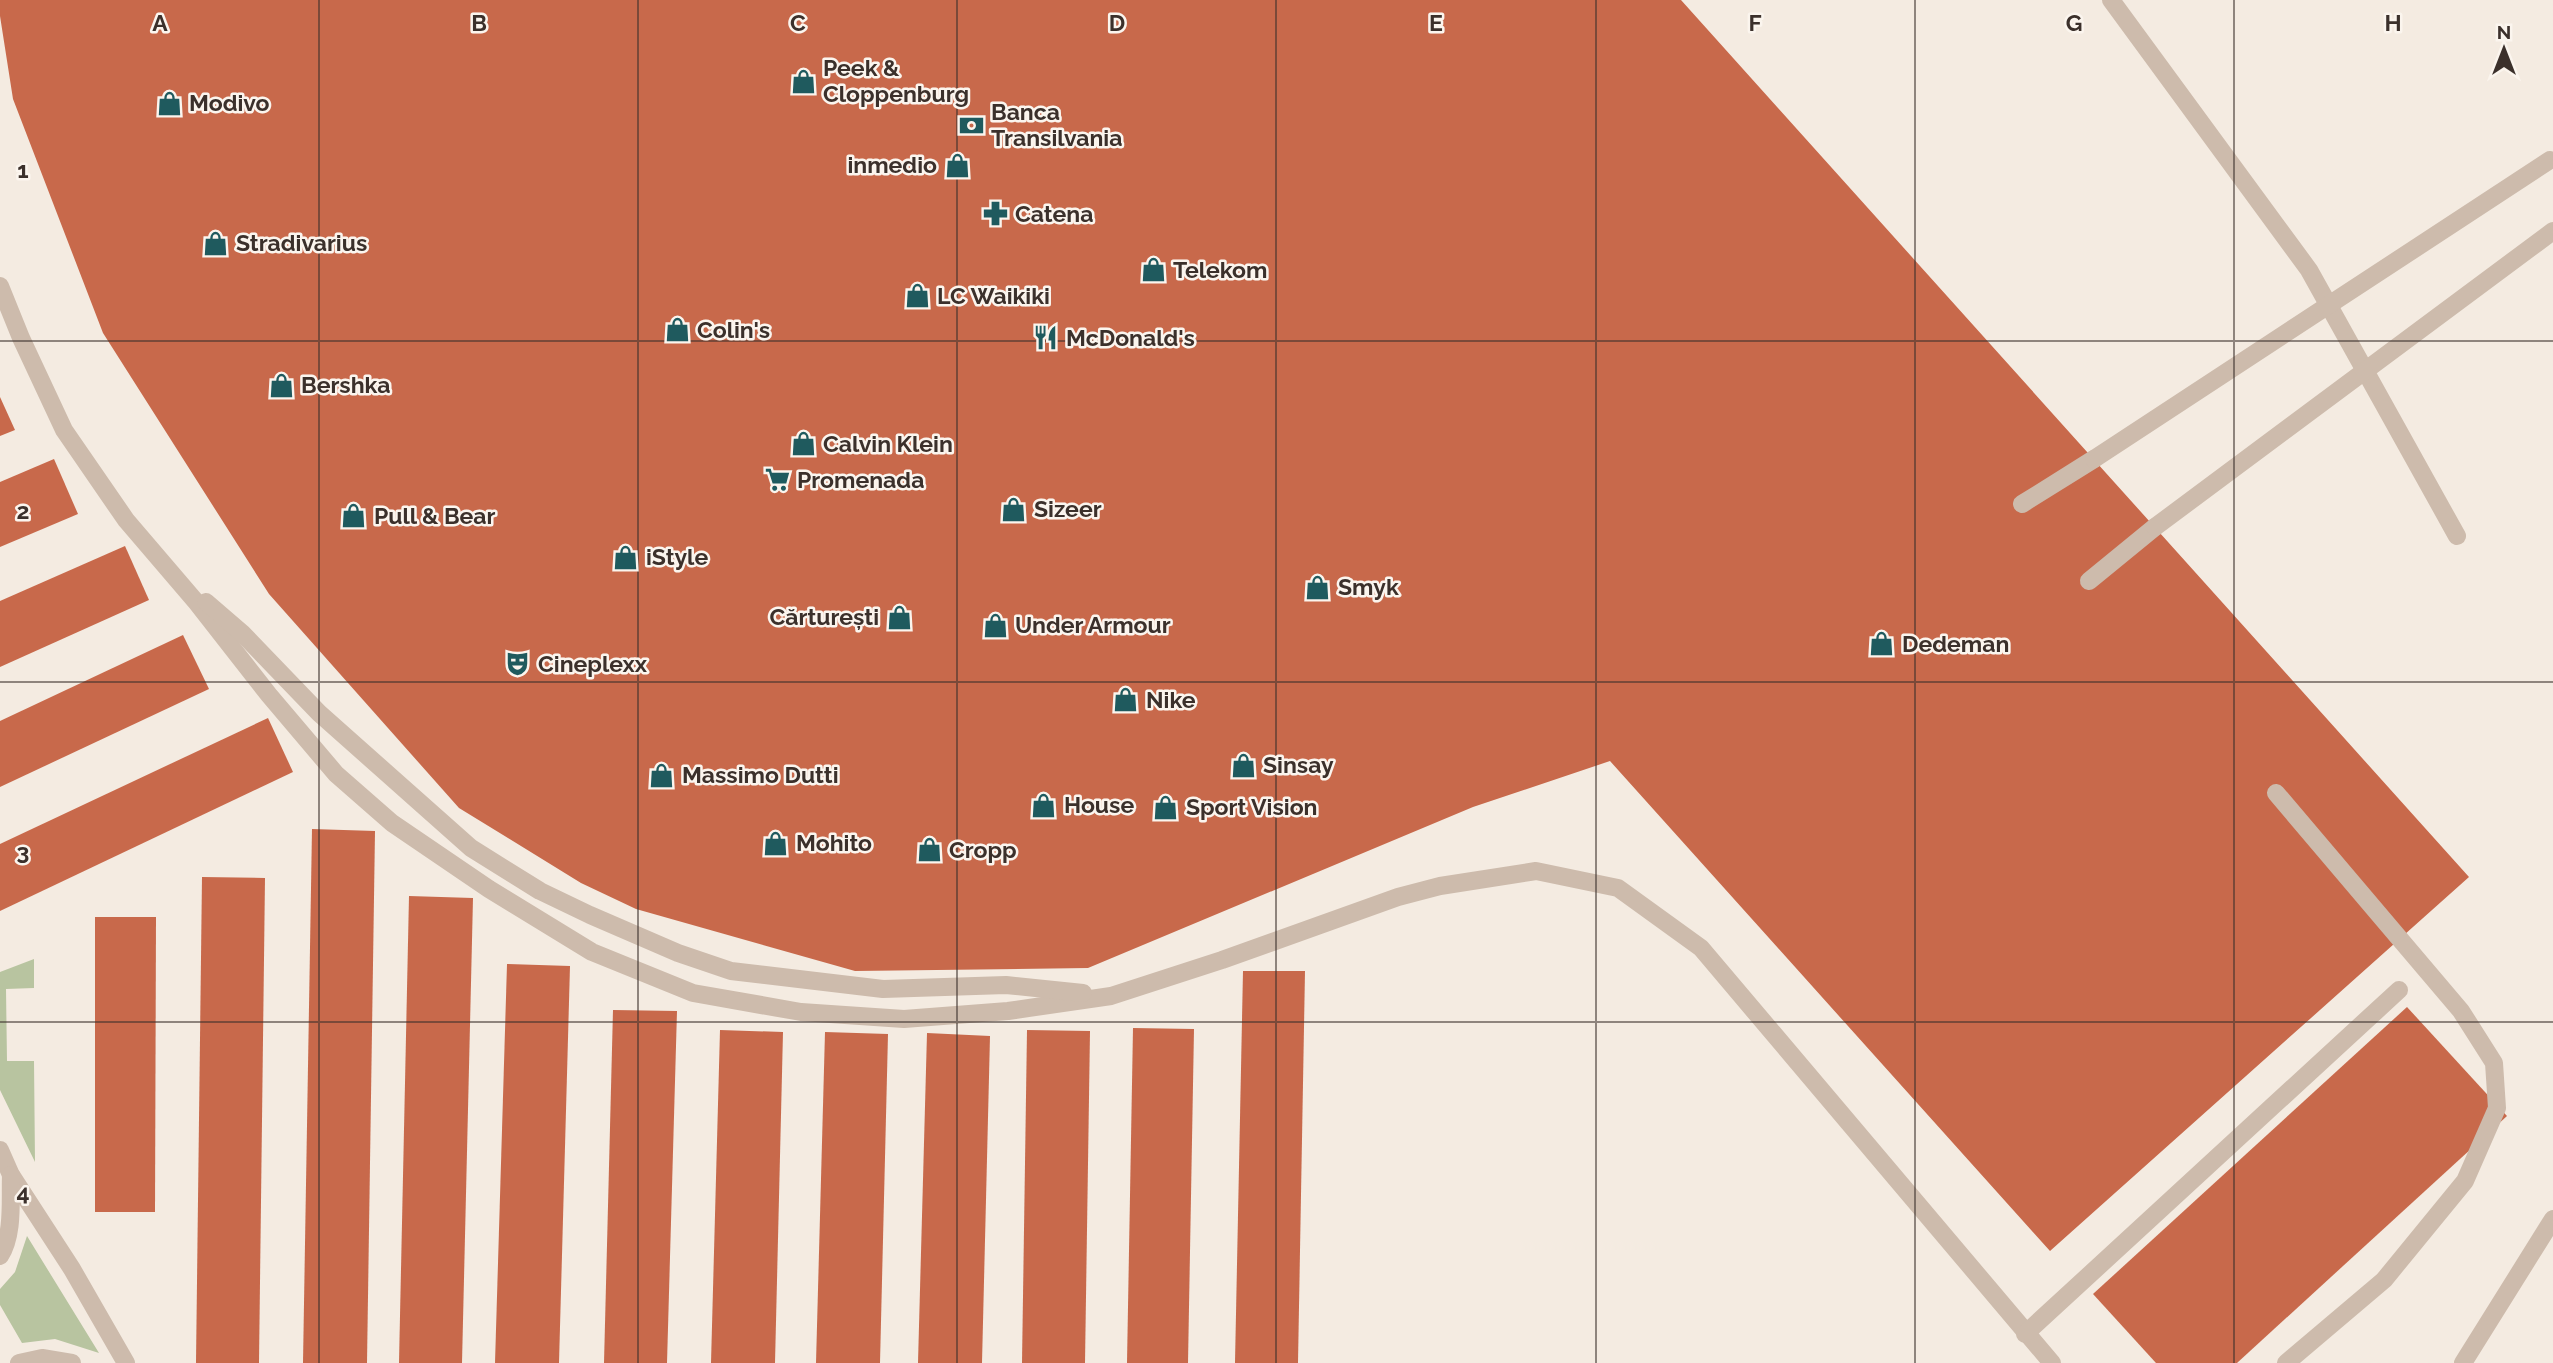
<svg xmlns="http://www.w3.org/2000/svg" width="2553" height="1363" font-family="Raleway,sans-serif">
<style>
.green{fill:#b8c4a0}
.building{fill:#c8694b}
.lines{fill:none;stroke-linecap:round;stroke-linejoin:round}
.service{stroke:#cdbbac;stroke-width:18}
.service-bridge{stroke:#cdbbac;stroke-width:18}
.grid{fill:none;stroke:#3b302b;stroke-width:2;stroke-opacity:0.55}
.labels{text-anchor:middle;stroke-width:5;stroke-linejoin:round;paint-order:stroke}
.poi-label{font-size:23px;font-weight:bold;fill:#3b302b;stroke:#fbf5ee;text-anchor:start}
.grid-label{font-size:23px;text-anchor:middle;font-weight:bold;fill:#3b302b;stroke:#fbf5ee;stroke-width:5;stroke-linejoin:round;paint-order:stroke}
</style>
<rect width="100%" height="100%" fill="#f4ebe1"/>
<g class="green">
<polygon points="34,959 34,988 6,989 7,1061 34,1061 35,1162 0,1090 0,972"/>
<polygon points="27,1236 99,1353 55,1339 22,1343 0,1305 0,1289 15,1272"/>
</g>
<g class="building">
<polygon points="0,0 1681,0 2469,877 2050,1251 1610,761 1473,807 1088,968 855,971 636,909 581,883 459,808 269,594 103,333 13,99 0,16"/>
<polygon points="0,397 15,430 0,436"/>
<polygon points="54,459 78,514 0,547 0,482"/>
<polygon points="125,546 149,600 0,667 0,601"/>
<polygon points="183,635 209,689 0,787 0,721"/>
<polygon points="268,718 293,772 0,911 0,844"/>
<polygon points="312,829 375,831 367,1363 303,1363"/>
<polygon points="202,877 265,878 259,1363 196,1363"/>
<polygon points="409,896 473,898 462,1363 399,1363"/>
<polygon points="95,917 156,917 155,1212 95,1212"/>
<polygon points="507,964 570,966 559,1363 495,1363"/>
<polygon points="1243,971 1305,971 1298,1363 1235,1363"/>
<polygon points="2407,1007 2507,1116 2237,1363 2156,1363 2093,1294"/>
<polygon points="613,1010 677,1011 667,1363 604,1363"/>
<polygon points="1133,1028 1194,1029 1188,1363 1127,1363"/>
<polygon points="720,1030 783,1032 775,1363 711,1363"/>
<polygon points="1027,1030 1090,1031 1085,1363 1022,1363"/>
<polygon points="825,1032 888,1034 880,1363 816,1363"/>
<polygon points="927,1033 990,1036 982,1363 918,1363"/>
</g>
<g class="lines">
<g class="service">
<polyline points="2111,0 2309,270 2457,536"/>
<polyline points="0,286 21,338 64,430 126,520 197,603 269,695 336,774 392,823 489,889 592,952 693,993 801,1012 904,1019 1008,1011 1111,996 1222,960 1398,897 1440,886 1536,871 1618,888 1701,948 2052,1363"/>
<polyline points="2022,504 2094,459"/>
<polyline points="2089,581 2155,527"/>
<polyline points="206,602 242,633 319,713 471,848 540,891 590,915 678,953 731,971 883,989 1006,985 1083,993"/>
<polyline points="2276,793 2461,1011 2494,1063 2497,1108 2465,1181 2384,1280 2286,1363"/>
<polyline points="0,1150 11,1175 72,1269 126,1363"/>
<path d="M0 1256C14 1234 10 1200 11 1175"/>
<polyline points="2025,1334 2399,990"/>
<polyline points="19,1363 42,1358 72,1363"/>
<polyline points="2463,1363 2553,1219"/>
</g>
<g class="service-bridge">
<polyline points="2094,459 2550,160"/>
<polyline points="2155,527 2553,231"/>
</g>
</g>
<path class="grid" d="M319 0V1363M638 0V1363M957 0V1363M1276 0V1363M1596 0V1363M1915 0V1363M2234 0V1363M0 341H2553M0 682H2553M0 1022H2553"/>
<defs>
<symbol id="shop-bare" viewBox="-9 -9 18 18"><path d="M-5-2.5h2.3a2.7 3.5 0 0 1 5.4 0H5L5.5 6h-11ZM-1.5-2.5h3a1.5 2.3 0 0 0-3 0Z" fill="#1f5a5e" stroke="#fbf5ee" stroke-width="2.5" paint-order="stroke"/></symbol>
<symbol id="bank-bare" viewBox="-9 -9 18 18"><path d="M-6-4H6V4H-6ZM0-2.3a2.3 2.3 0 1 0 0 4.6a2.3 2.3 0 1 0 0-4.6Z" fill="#1f5a5e" stroke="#fbf5ee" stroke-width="2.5" paint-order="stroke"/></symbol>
<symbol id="pharmacy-bare" viewBox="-9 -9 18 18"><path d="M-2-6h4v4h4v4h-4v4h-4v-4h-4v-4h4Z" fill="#1f5a5e" stroke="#fbf5ee" stroke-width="2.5" paint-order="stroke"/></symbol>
<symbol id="restaurant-bare" viewBox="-9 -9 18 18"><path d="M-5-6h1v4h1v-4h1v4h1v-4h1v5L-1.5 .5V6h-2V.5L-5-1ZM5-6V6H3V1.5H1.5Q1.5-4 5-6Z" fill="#1f5a5e" stroke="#fbf5ee" stroke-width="2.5" paint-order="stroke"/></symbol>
<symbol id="supermarket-bare" viewBox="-9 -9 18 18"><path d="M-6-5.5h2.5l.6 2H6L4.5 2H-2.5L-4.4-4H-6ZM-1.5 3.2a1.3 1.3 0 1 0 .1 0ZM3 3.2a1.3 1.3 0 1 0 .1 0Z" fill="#1f5a5e" stroke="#fbf5ee" stroke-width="2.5" paint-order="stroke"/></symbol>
<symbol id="theatre-bare" viewBox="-9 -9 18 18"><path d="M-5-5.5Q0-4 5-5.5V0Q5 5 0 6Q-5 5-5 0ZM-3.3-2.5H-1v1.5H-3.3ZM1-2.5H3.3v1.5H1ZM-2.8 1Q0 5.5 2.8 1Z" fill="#1f5a5e" stroke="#fbf5ee" stroke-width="2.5" paint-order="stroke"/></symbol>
</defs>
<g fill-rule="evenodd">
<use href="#shop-bare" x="786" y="64" width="35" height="35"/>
<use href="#shop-bare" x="152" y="86" width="35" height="35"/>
<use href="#bank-bare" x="954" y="108" width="35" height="35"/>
<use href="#shop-bare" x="940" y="148" width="35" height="35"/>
<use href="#pharmacy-bare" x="978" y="196" width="35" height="35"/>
<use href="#shop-bare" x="198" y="226" width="35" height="35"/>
<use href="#shop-bare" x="1136" y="252" width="35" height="35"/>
<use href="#shop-bare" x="900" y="278" width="35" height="35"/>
<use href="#shop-bare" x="660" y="312" width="35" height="35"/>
<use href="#restaurant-bare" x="1028" y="320" width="35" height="35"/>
<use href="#shop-bare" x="264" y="368" width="35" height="35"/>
<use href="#shop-bare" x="786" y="426" width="35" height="35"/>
<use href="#supermarket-bare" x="760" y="462" width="35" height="35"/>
<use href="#shop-bare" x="996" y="492" width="35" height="35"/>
<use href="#shop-bare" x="336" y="498" width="35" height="35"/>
<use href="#shop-bare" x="608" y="540" width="35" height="35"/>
<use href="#shop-bare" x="1300" y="570" width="35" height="35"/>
<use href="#shop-bare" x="882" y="600" width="35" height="35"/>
<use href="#shop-bare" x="978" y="608" width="35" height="35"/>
<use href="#shop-bare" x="1864" y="626" width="35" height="35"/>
<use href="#theatre-bare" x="500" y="646" width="35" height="35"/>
<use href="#shop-bare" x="1108" y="682" width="35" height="35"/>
<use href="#shop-bare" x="1226" y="748" width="35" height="35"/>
<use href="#shop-bare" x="644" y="758" width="35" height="35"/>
<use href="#shop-bare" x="1026" y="788" width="35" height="35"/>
<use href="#shop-bare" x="1148" y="790" width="35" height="35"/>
<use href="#shop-bare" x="758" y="826" width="35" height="35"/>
<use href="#shop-bare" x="912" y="832" width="35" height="35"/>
</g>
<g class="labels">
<g class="poi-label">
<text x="823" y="76">Peek &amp;<tspan x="823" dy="26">Cloppenburg</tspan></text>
<text x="189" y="111">Modivo</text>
<text x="991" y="120">Banca<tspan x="991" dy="26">Transilvania</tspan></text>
<text x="937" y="173" text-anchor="end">inmedio</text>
<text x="1015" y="222">Catena</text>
<text x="236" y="251">Stradivarius</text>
<text x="1173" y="278">Telekom</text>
<text x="937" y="304">LC Waikiki</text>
<text x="697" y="338">Colin's</text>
<text x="1066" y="346">McDonald's</text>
<text x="301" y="393">Bershka</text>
<text x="823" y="452">Calvin Klein</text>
<text x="797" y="488">Promenada</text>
<text x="1034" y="517">Sizeer</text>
<text x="374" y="524">Pull &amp; Bear</text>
<text x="646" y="565">iStyle</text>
<text x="1338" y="595">Smyk</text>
<text x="879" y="625" text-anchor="end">Cărturești</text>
<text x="1015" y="633">Under Armour</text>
<text x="1902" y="652">Dedeman</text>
<text x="538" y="672">Cineplexx</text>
<text x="1146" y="708">Nike</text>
<text x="1263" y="773">Sinsay</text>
<text x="682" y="783">Massimo Dutti</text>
<text x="1064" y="813">House</text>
<text x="1186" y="815">Sport Vision</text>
<text x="796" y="851">Mohito</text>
<text x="949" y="858">Cropp</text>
</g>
</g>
<g class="grid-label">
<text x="160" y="31">A</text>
<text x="479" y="31">B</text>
<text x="798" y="31">C</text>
<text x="1117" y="31">D</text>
<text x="1436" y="31">E</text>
<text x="1755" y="31">F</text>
<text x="2074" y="31">G</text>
<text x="2393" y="31">H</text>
<text x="23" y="178">1</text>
<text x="23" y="519">2</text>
<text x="23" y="860">3</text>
<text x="23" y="1201">4</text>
</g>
<g transform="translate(2504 49)" stroke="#fbf5ee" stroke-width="5" paint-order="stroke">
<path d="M0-5L12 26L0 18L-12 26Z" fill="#3b302b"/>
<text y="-10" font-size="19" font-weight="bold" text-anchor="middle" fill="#3b302b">N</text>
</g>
</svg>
